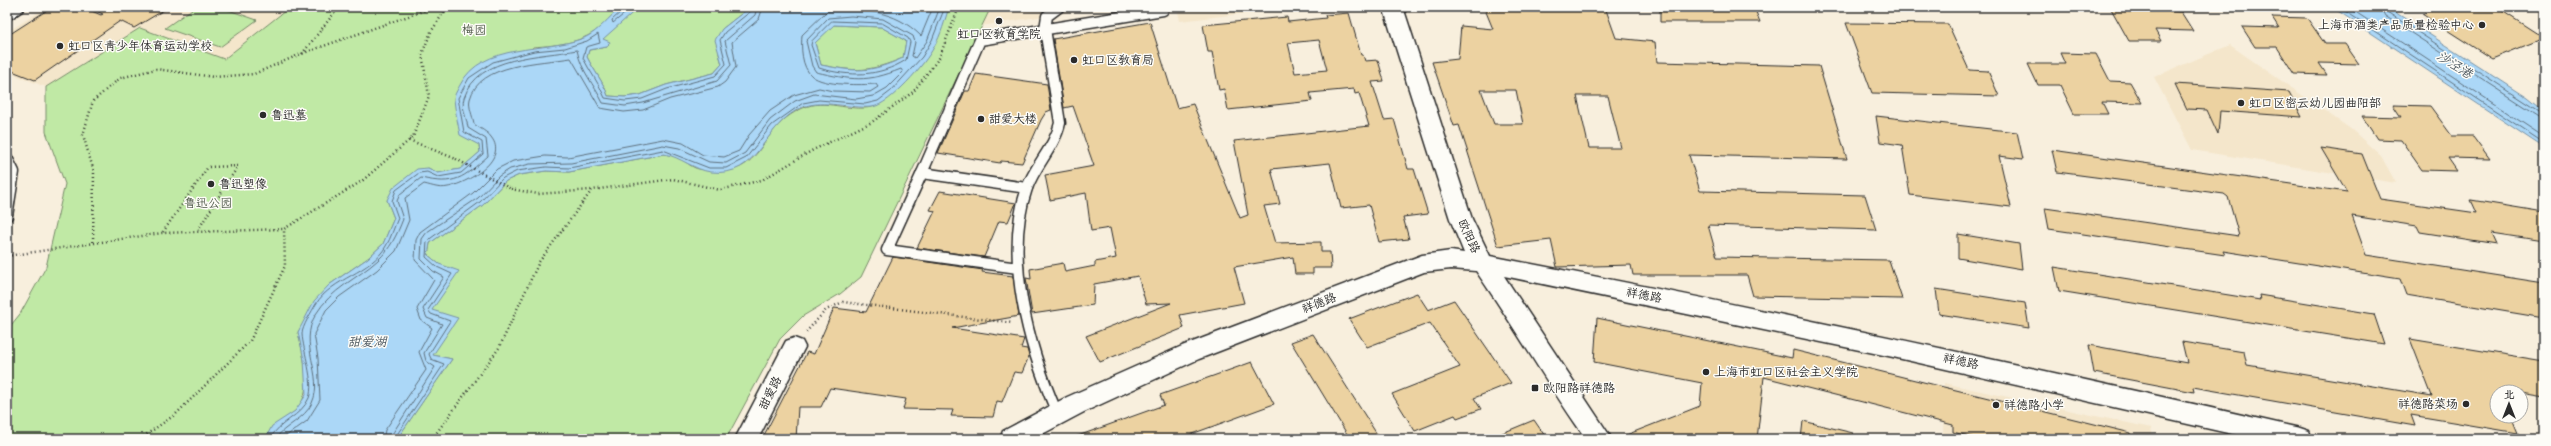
<svg xmlns="http://www.w3.org/2000/svg" width="2551" height="446" font-family="'Gochi Hand','LXGW WenKai TC',sans-serif">
<style>
.built{fill:#f4e6cb}
.green{fill:#c0e9a5;stroke:#768a68}
.water{fill:#abd7f7;stroke:#7892a5;fill-rule:evenodd}
.lines{fill:none;stroke-linecap:round;stroke-linejoin:round}
.shore{stroke:#5e707d;stroke-width:1}
.building{fill:#ecd2a1;stroke:#2b2b2b;fill-rule:evenodd}
.lane-casing{stroke:#2b2b2b;stroke-width:13}
.street-casing{stroke:#2b2b2b;stroke-width:3}
.secondary-casing{stroke:#2b2b2b;stroke-width:3}
.path{stroke:#2b2b2b;stroke-width:2.5;stroke-dasharray:1 3;stroke-linecap:butt}
.lane{stroke:#fdfcf7;stroke-width:10}
.street{fill:#fdfcf7;fill-rule:evenodd}
.secondary{fill:#fdfcf7;fill-rule:evenodd}
.path-bridge{stroke:#2b2b2b;stroke-width:2.5;stroke-dasharray:1 3;stroke-linecap:butt}
.poi-dot{fill:#2b2b2b;stroke:#fdfcf7;stroke-width:1.5}
.labels{text-anchor:middle;stroke-width:3;stroke-linejoin:round;paint-order:stroke}
.poi-label{font-size:12px;fill:#2b2b2b;stroke:#fdfcf7;text-anchor:start}
.park-label{font-size:12px;fill:#505a4a;stroke:#fdfcf7}
.street-label{font-size:12px;fill:#2b2b2b;stroke:#fdfcf7}
.water-label{font-size:13px;font-style:italic;fill:#4b565e;stroke:#fdfcf7}
</style>
<rect width="100%" height="100%" fill="#f8efdd"/>
<filter id="ink" filterUnits="userSpaceOnUse"><feTurbulence type="fractalNoise" baseFrequency=".025" numOctaves="2"/><feDisplacementMap in="SourceGraphic" scale="8" xChannelSelector="R" yChannelSelector="G"/><feConvolveMatrix kernelMatrix="1 2 1 2 8 2 1 2 1" color-interpolation-filters="sRGB"/></filter>
<g filter="url(#ink)">
<g class="built">
<polygon points="47,7 290,7 224,59 140,28 46,87 7,72 7,32"/>
<polygon points="991,7 1103,7 981,26"/>
<polygon points="1177,7 1298,7 1180,21"/>
<polygon points="2230,45 2352,130 2381,156 2396,183 2192,150 2154,77"/>
<polygon points="1944,383 2151,428 2153,439 1943,439"/>
</g>
<g class="green">
<polygon points="195,7 220,7 257,20 220,47 165,28"/>
<path d="M290 7H621C614 13 609 19 603 25 584 43 559 45 533 47L479 145 480 152 461 169 438 173 428 168 387 200 394 218 383 244 368 258 329 285 298 332C303 355 315 395 294 412 281 422 274 424 265 439H7V330L20 314 46 267 65 184 46 132V87L140 28 224 59Z"/>
<path d="M639 7H750L722 29 719 54 722 64 714 73 666 85 640 95 625 97 608 96C603 81 594 71 587 57L589 50 607 47 602 39Z"/>
<path d="M949 7H991L861 277 840 294 803 316 780 339 726 439H397L452 359 432 355V311L439 264 428 255 430 243 483 205 506 181 519 175 546 171 569 172 664 154C668 155 674 155 678 157 685 161 692 168 699 169 769 182 752 130 803 108 825 98 848 112 872 107 877 106 884 98 889 95 927 65 933 51 949 7Z"/>
<path d="M833 25 881 27 906 41 903 58C869 72 857 72 821 65L815 43Z"/>
</g>
<g class="water">
<path d="M621 7H639L603 39 610 42 607 47 589 50 587 57C594 71 603 81 608 96L625 97 640 95 666 85 714 73 722 64 715 40 722 29 750 7H949C945 20 941 35 934 47 926 63 890 105 872 107 850 109 823 99 803 107 761 125 761 178 711 172 694 170 681 157 664 154L569 172 546 171 519 175 506 181 483 205 430 243 428 255 439 264 459 271 432 310 458 318 433 355 452 359 397 439H265L272 426 295 411 306 395 304 360 298 332 314 301 329 285 368 258 383 244 394 218 387 200 393 188 417 169 428 168 438 173 460 169 480 152 479 145 460 135C458 124 455 111 454 99 454 95 458 89 460 85 482 42 545 53 584 38 598 32 609 17 621 7ZM834 25 881 27 906 41 903 58C870 73 856 72 821 65L815 43Z"/>
<polygon points="2332,7 2387,7 2528,98 2544,111 2544,148"/>
</g>
<g class="lines">
<g class="shore">
<polyline points="623,7 622,11 612,20 613,23 633,7"/>
<polyline points="2339,7 2544,143"/>
<polyline points="2348,7 2544,137"/>
<polyline points="2380,7 2385,16 2544,119"/>
<polyline points="2385,7 2387,12 2544,114"/>
<path d="M832 21 882 23 908 38 910 42 906 60C879 77 849 77 819 68L811 45 812 41Z"/>
<path d="M270 439C279 421 301 417 309 398 315 382 303 351 302 334 302 327 312 311 316 304 332 278 371 273 386 246 391 238 394 227 398 218L392 201 396 190 419 173 427 172 438 177 461 173 483 154 482 142 464 132 458 98 469 78 493 62 534 51 565 48 587 41 598 34 600 43 586 47 583 58C590 72 599 83 605 98L625 101 642 99 667 89 715 76 726 64 720 40 725 32 751 11 752 7"/>
<path d="M275 439C285 425 305 419 312 403 325 375 297 345 316 314 331 289 357 279 378 260 390 249 397 235 403 219L397 201 400 194 421 178C455 186 463 178 488 156L486 139 468 128C467 119 461 107 464 98 478 55 541 57 577 50 581 71 594 84 603 103L625 106 643 103 717 81 731 65 725 41 755 15 757 7"/>
<path d="M282 439 307 421 320 400 318 358 314 334 326 310 339 297 377 270 396 251 409 220 405 198 424 184C433 186 439 189 448 187 465 184 510 160 491 137 488 132 479 128 474 124 473 116 468 107 470 99 479 63 541 63 571 58L600 108 624 112 643 110 670 99 718 87 725 82 736 67 732 42 759 19 763 7"/>
<path d="M383 439 385 430 426 370 419 352 432 328 421 320 417 309 434 280 415 260 416 240 420 232 473 193 497 169 513 161 545 156 568 157 663 139 683 143 703 155 724 157 739 151 749 135 770 111 794 95 819 88 833 91 870 92 878 87 876 84C861 85 824 86 812 76 801 67 801 47 802 35L827 11C863 9 894 9 921 36L933 7"/>
<path d="M389 439 435 367 426 361 424 353 442 324 427 318 423 309 444 277 433 271 421 259 422 239 427 232 478 198 499 176 510 169 530 164 571 163 663 145 679 148 709 162 726 163 745 153 770 120 795 101 814 94 856 99 873 96 887 88 903 72 901 69C866 83 852 80 816 72L812 66 806 41 828 18 851 16 883 19 913 36 915 42 912 56 915 58 927 41 940 7"/>
<polyline points="394,439 444,364 431,359 429,354 450,321 431,314 428,310 452,274 437,267 426,257 427,241 480,202 503,178 517,171 546,167 569,168 663,150 709,168 726,168 746,158 772,125 803,103 819,100 865,104 878,101 891,91 922,57 932,40 945,7"/>
</g>
</g>
<g class="building">
<polygon points="52,7 82,7 101,15 103,14 87,7 169,7 134,28 120,21 35,80 7,69 7,36"/>
<path d="M1484 7H1605L1616 38 1655 42 1657 62 1819 66 1847 159 1689 155 1700 191 1865 195 1876 230 1708 225 1717 257 1889 260 1902 299 1753 296 1747 275H1633L1631 265 1557 267 1551 240 1498 246 1459 125 1454 126 1432 62 1458 59 1461 26 1493 29ZM1481 90H1516L1523 124H1494ZM1577 96H1608L1621 148H1589Z"/>
<polygon points="1660,7 1754,7 1760,22 1660,22"/>
<polygon points="2110,7 2160,7 2163,11 2181,12 2193,31 2155,30 2161,41 2129,41"/>
<polygon points="2442,7 2496,7 2544,38 2492,59 2422,14"/>
<path d="M1349 13 1361 55H1363L1365 61 1378 60 1384 81 1372 82 1384 120 1394 119 1408 169H1414L1428 214 1403 217 1409 239 1379 242 1369 205 1341 208 1330 163 1271 169 1280 204 1264 206 1275 243 1321 242V252H1330L1331 268H1313V274H1295L1293 257 1234 267 1244 303 1180 315 1184 328 1100 362 1086 336 1171 303 1146 304 1138 276 1094 284 1093 305 1032 314 1026 278 1031 279 1030 269 1063 263 1065 272 1095 266V262L1116 258 1110 228 1091 231 1086 193 1050 200 1045 175 1094 166 1073 106 1064 108 1053 39 1150 22 1177 108 1193 104 1240 218 1248 215 1234 141 1369 126 1359 93 1355 94 1354 89 1310 93 1312 101 1228 110 1224 89 1219 90 1212 52H1208L1203 25 1287 17 1288 22 1326 18 1325 15ZM1319 40 1327 70 1295 73 1288 43Z"/>
<polygon points="2272,17 2307,18 2325,44 2345,44 2359,64 2319,63 2327,75 2294,74 2277,47 2255,47 2242,27 2279,28"/>
<polygon points="1846,23 1948,24 1969,70 1988,71 1999,96 1872,93"/>
<polygon points="2060,53 2096,54 2110,81 2130,82 2142,103 2102,102 2108,114 2074,114 2060,85 2038,85 2028,64 2065,64"/>
<polygon points="976,74 1047,84 1051,110 1046,112 1041,120 1022,163 1001,161 1000,163 938,153 965,91 969,91"/>
<polygon points="2175,84 2289,92 2302,117 2220,111 2218,134 2207,110 2187,109"/>
<polygon points="2393,105 2430,106 2452,136 2473,136 2490,159 2448,158 2457,171 2422,170 2401,140 2377,139 2362,116 2401,117"/>
<polygon points="1876,116 2017,132 2023,159 1999,156 2011,207 1910,195 1902,145 1880,142"/>
<polygon points="2321,148 2362,154 2380,199 2477,213 2471,200 2544,212 2544,241 2492,233 2497,244 2420,232 2417,226 2352,216 2366,255 2544,283 2544,318 2406,295 2400,279 2223,251 2225,255 2049,229 2045,208 2239,236 2228,197 2224,194 2057,172 2052,150 2347,192"/>
<polygon points="940,191 1016,203 1008,222 999,221 984,257 917,248 935,211 930,210"/>
<polygon points="1958,234 2019,244 2022,269 1958,258"/>
<polygon points="893,257 983,270 982,272 1013,276 1019,316 952,328 1024,339 1021,348 1027,349 1029,356 1022,373 1014,372 1002,402 997,401 993,417 951,416 953,410 903,409 906,399 830,388 821,407 798,407 796,439 762,439 807,352 814,354 834,308 866,312"/>
<polygon points="2054,267 2260,300 2259,295 2374,314 2384,344 2059,291"/>
<polygon points="1936,289 2025,303 2029,328 1939,314"/>
<polygon points="1417,293 1428,310 1454,300 1511,383 1474,398 1481,409 1457,418 1455,415 1415,431 1392,394 1460,367 1430,323 1367,347 1349,319"/>
<polygon points="1597,318 1792,358 1793,350 2131,433 2130,439 1979,439 1953,432 1953,425 1764,377 1757,439 1616,439 1700,406 1702,383 1594,362"/>
<polygon points="1313,334 1380,439 1350,439 1291,342"/>
<polygon points="2410,339 2544,361 2544,398 2521,394 2521,392 2497,392 2497,416 2511,416 2518,433 2411,415 2415,426 2193,387 2194,392 2094,373 2089,345 2187,363 2182,342 2244,352 2247,365 2432,396"/>
<polygon points="1252,362 1274,404 1178,439 1076,439 1075,437 1164,405 1160,395"/>
<polygon points="1534,420 1547,439 1488,439"/>
<polygon points="1803,421 1853,433 1852,439 1801,439"/>
</g>
<g class="lines">
<defs>
<g id="lane">
<polyline points="7,15 19,7"/>
<polyline points="7,158 14,172 7,216"/>
<polyline points="922,173 887,250 1018,268"/>
<polyline points="1027,188 922,173 980,40 1163,10"/>
<path d="M1057 413C1029 348 1003 257 1027 188 1035 165 1055 147 1060 123L1045 29 1047 16 1059 7"/>
</g>
<polygon id="street" points="794,338 802,341 805,347 758,439 735,439 786,341"/>
<path id="secondary" d="M1383 7H1403L1472 219 1490 256C1761 308 2031 367 2300 428L2309 431 2312 439H2254L1893 357 1504 276 1612 439H1586C1547 384 1514 326 1476 271L1451 269 1424 272 1199 359 1084 412 1033 439H1000L1003 431 1067 397 1182 346 1422 255 1451 251 1464 253 1450 219Z"/>
</defs>
<use href="#lane" class="lane-casing"/>
<use href="#street" class="street-casing"/>
<use href="#secondary" class="secondary-casing"/>
<g class="path">
<polyline points="302,54 339,7"/>
<polyline points="409,140 456,159"/>
<polyline points="511,189 538,194 591,190"/>
<polyline points="163,232 208,167 238,166 198,230"/>
<polyline points="93,242 94,172 83,135 93,101 120,78 156,69 214,77 254,74 301,54 434,7"/>
<polyline points="7,256 162,233 284,229"/>
<polyline points="806,332 826,310 843,302 1013,323"/>
<polyline points="140,439 176,414 250,341 285,266 284,229 362,181 413,137 429,96 422,54 431,32 447,7"/>
<polyline points="432,439 499,348 539,262 592,190 673,179 720,190 762,180 813,150 872,122 913,92 939,58 959,7"/>
</g>
<use href="#lane" class="lane"/>
<use href="#street" class="street"/>
<use href="#secondary" class="secondary"/>
<polyline class="path-bridge" points="456,159 511,189"/>
</g>
</g>
<g class="poi-dot">
<circle cx="999" cy="21" r="4"/>
<circle cx="2482" cy="25" r="4"/>
<circle cx="60" cy="46" r="4"/>
<circle cx="1074" cy="60" r="4"/>
<circle cx="2241" cy="103" r="4"/>
<circle cx="263" cy="115" r="4"/>
<circle cx="981" cy="119" r="4"/>
<circle cx="211" cy="184" r="4"/>
<circle cx="1706" cy="372" r="4"/>
<rect x="1531" y="384" width="8" height="8" rx="2"/>
<circle cx="2466" cy="404" r="4"/>
<circle cx="1996" cy="405" r="4"/>
</g>
<g class="labels">
<g class="poi-label">
<text x="2474" y="29" text-anchor="end">上海市酒类产品质量检验中心</text>
<text x="999" y="38" text-anchor="middle">虹口区教育学院</text>
<text x="68" y="50">虹口区青少年体育运动学校</text>
<text x="1082" y="64">虹口区教育局</text>
<text x="2249" y="107">虹口区密云幼儿园曲阳部</text>
<text x="271" y="119">鲁迅墓</text>
<text x="989" y="123">甜爱大楼</text>
<text x="219" y="188">鲁迅塑像</text>
<text x="1714" y="376">上海市虹口区社会主义学院</text>
<text x="1543" y="392">欧阳路祥德路</text>
<text x="2458" y="408" text-anchor="end">祥德路菜场</text>
<text x="2004" y="409">祥德路小学</text>
</g>
<g class="park-label">
<text x="474" y="34">梅园</text>
<text x="208" y="207">鲁迅公园</text>
</g>
<g class="street-label">
<text transform="translate(1469 236) rotate(65)" y="4">欧阳路</text>
<text transform="translate(1644 295) rotate(11)" y="4">祥德路</text>
<text transform="translate(1319 303) rotate(-21)" y="4">祥德路</text>
<text transform="translate(1961 361) rotate(12)" y="4">祥德路</text>
<text transform="translate(770 393) rotate(-63)" y="4">甜爱路</text>
</g>
<g class="water-label">
<text transform="translate(2455 64) rotate(32)" y="5">沙泾港</text>
<text x="367" y="346">甜爱湖</text>
</g>
</g>
<rect width="2551" height="446" fill="none" stroke="#fdfcf7" stroke-width="24"/>
<rect x="12" y="12" width="2527" height="422" fill="none" stroke="#2b2b2b" stroke-width="1.5" filter="url(#ink)"/>
<g transform="translate(2509 404)"><circle r="19" fill="#fdfcf7" stroke="#a9a8a5"/>
<path d="M0-3L7 15L0 10L-7 15Z" fill="#2b2b2b"/>
<text y="-6" font-size="11" font-weight="bold" text-anchor="middle" fill="#2b2b2b">北</text>
</g>
</svg>
